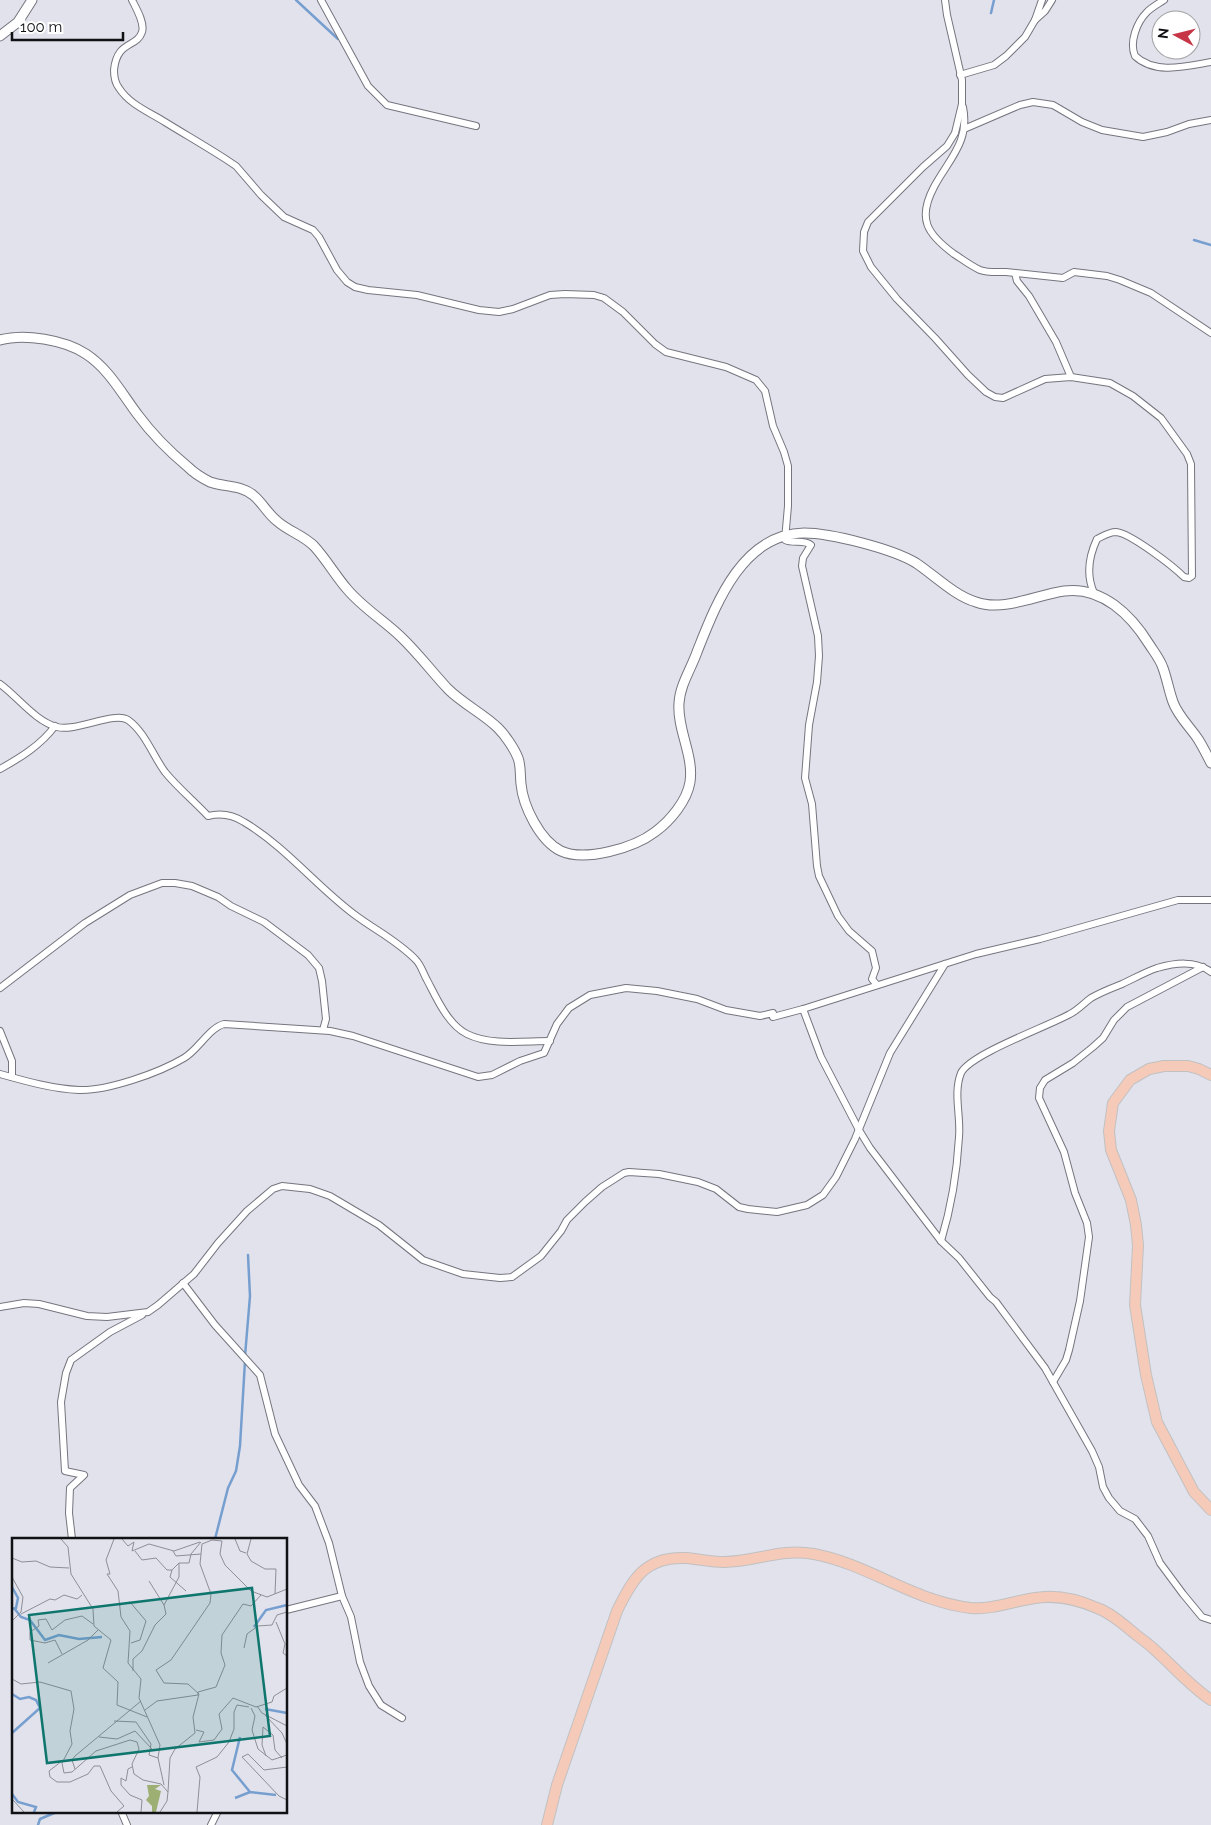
<svg xmlns="http://www.w3.org/2000/svg" width="1211" height="1825" font-family="Raleway,sans-serif">
<style>
.lines{fill:none;stroke-linecap:round;stroke-linejoin:round}
.stream{stroke:#769fcf;stroke-width:2.5}
.minor-casing{stroke:#75757f;stroke-width:8}
.secondary-casing{stroke:#75757f;stroke-width:11}
.primary-casing{stroke:#c1c1c2;stroke-width:12}
.minor{stroke:#fff;stroke-width:6}
.secondary{stroke:#fff;stroke-width:9}
.primary{stroke:#f5cab9;stroke-width:10}
.inset-river{fill:none;stroke:#769fcf;stroke-width:2.5}
.inset-road{fill:none;stroke:#8e8e96;stroke-width:1}
.view{fill:#0f766e;fill-opacity:0.15;stroke:#0f766e;stroke-width:2.5}
.inset-edge{fill:none;stroke:#101114;stroke-width:2.5}
</style>
<rect width="100%" height="100%" fill="#e2e2ed"/>
<g class="lines">
<g class="stream">
<polyline points="296,0 338,39"/>
<polyline points="991,13 994,0"/>
<polyline points="1194,240 1211,245"/>
<polyline points="245,1356 250,1296 248,1255"/>
<polyline points="215,1539 228,1488 236,1471 240,1446 245,1361"/>
<polyline points="38,1825 40,1819 59,1811"/>
</g>
<defs>
<g id="minor">
<path d="M132 0C136 8 145 23 142 32 137 48 117 40 114 70 114 77 115 83 119 88 129 104 149 112 165 122 186 135 207 147 227 160L236 166 261 195 284 217 313 230 319 237 337 270 347 282 355 287 368 290 417 295 479 310 499 312 513 309 550 295 565 294 594 295 604 298 623 312 655 344 666 352 726 367 756 380 765 391 773 426 784 452 788 466V506L785 540C793 544 804 539 811 545L803 558 802 566 818 636 819 656 817 682 809 725 805 778 812 804 817 866 819 876 838 916 849 931 872 951 876 968 872 979 877 985"/>
<polyline points="321,0 368,86 387,105 476,126"/>
<path d="M945 0 947 15 962 80V104L955 133 947 146 923 167 868 222 864 232 863 251 871 267 897 299 935 338 968 375 986 392 995 397 1003 398 1045 379 1071 377 1110 383 1133 396 1161 418 1187 454 1191 464 1192 576 1189 578 1184 577C1173 566 1130 533 1116 532 1109 532 1103 536 1097 539 1089 556 1086 575 1094 593"/>
<path d="M1164 0C1158 4 1152 7 1147 12 1137 22 1129 42 1135 56 1155 75 1187 66 1211 62"/>
<polyline points="1035,20 1045,11 1052,0"/>
<polyline points="960,75 994,65 1006,56 1025,37 1035,20 1042,0"/>
<path d="M963 107C970 142 949 159 934 187 917 219 927 234 954 254 962 259 971 266 980 270 988 273 998 272 1006 272 1025 274 1044 276 1063 278L1074 272 1107 276 1120 280 1151 293 1211 333"/>
<polyline points="964,129 1020,105 1033,102 1053,105 1082,122 1102,130 1143,137 1167,132 1189,124 1211,120"/>
<polyline points="1015,273 1017,281 1029,296 1056,342 1071,377"/>
<path d="M0 684C18 697 35 721 57 727 76 732 115 711 128 720 145 732 153 756 165 772 178 788 194 801 208 816 220 813 233 815 244 822 286 847 316 886 355 915 375 930 398 941 416 960 421 965 423 973 427 980 436 997 448 1025 467 1034 491 1046 524 1041 550 1041"/>
<path d="M0 769C20 758 41 745 55 726"/>
<polyline points="0,988 85,923 130,895 162,883 175,883 192,886 218,897 231,906 264,922 308,955 319,968 322,981 326,1019 323,1030"/>
<polyline points="803,1009 821,1057 859,1130 870,1148 941,1241 959,1258 990,1297 996,1302 1045,1368 1092,1451 1099,1467 1103,1487 1109,1498 1120,1511 1135,1519 1148,1536 1160,1563 1183,1594 1202,1617 1211,1620"/>
<polyline points="0,1031 12,1061 12,1077"/>
<path d="M0 1074C25 1081 53 1089 79 1090 107 1091 159 1073 184 1058 198 1050 209 1028 224 1024L330 1031 353 1036 478 1077 492 1075 520 1061 544 1053 557 1024 569 1008 590 995 626 988 657 991 697 999 726 1010 760 1016 773 1013V1017L803 1009 976 954 1040 939 1178 900H1211"/>
<path d="M941 1241C951 1208 957 1172 959 1137 961 1116 953 1093 961 1073 970 1054 1049 1026 1070 1014 1078 1010 1084 1003 1091 998 1101 992 1112 988 1122 984 1133 979 1145 972 1157 968 1175 963 1195 960 1211 972"/>
<polyline points="183,1283 215,1325 260,1375 275,1434 299,1485 315,1506 329,1543 342,1596 351,1617 360,1662 369,1686 381,1705 402,1718"/>
<polyline points="0,1307 24,1303 39,1304 87,1316 107,1317 148,1312 158,1305 194,1274 218,1243 247,1211 273,1189 282,1186 310,1189 330,1196 379,1225 423,1260 463,1274 500,1278 512,1277 541,1256 561,1231 567,1220 585,1202 602,1187 624,1173 629,1172 659,1174 698,1182 716,1189 739,1207 748,1209 777,1212 807,1205 823,1195 836,1177 855,1139 890,1053 945,964"/>
<polyline points="1053,1382 1066,1360 1069,1350 1080,1301 1089,1237 1087,1223 1075,1193 1064,1152 1039,1098 1040,1088 1045,1080 1073,1063 1093,1047 1103,1038 1114,1020 1127,1007 1203,967"/>
<polyline points="72,1539 69,1513 70,1488 84,1475 65,1471 61,1402 66,1373 71,1360 110,1332 142,1315"/>
<polyline points="286,1610 342,1596"/>
<polyline points="121,1811 127,1825"/>
<polyline points="211,1825 218,1811"/>
</g>
<g id="secondary">
<polyline points="0,36 18,22 32,0"/>
<path d="M0 340C24 333 65 340 86 354 109 369 122 394 138 415 152 434 170 452 188 467 194 473 202 478 210 482 224 487 241 485 253 495 262 502 267 513 277 521 288 531 303 535 314 546 326 559 335 575 347 589 362 607 383 620 400 636 418 653 432 672 448 689 463 704 484 714 498 728 505 735 514 748 518 758 521 766 520 775 521 784 523 806 540 841 561 851 585 862 634 848 655 832 670 821 687 801 690 782 694 755 677 730 679 703 680 685 691 669 697 652 716 604 742 534 804 533 831 533 893 549 916 563 934 575 955 596 976 602 1003 612 1036 595 1064 591 1102 586 1131 615 1149 644 1154 652 1160 659 1163 668 1167 679 1169 691 1173 702 1178 716 1190 727 1198 739 1203 747 1207 755 1211 763"/>
</g>
<g id="primary">
<polyline points="1211,1075 1199,1069 1188,1066 1164,1066 1149,1069 1130,1080 1113,1103 1109,1131 1111,1150 1131,1200 1136,1225 1138,1245 1135,1305 1146,1375 1157,1422 1194,1492 1211,1510"/>
<path d="M547 1825 557 1785 617 1611C633 1578 646 1556 686 1558 699 1559 711 1562 724 1562 756 1562 779 1548 814 1554 868 1564 915 1602 971 1608 996 1610 1020 1598 1045 1597 1063 1596 1081 1601 1097 1608 1111 1613 1123 1624 1134 1633 1141 1639 1149 1644 1155 1650 1174 1667 1190 1686 1211 1700"/>
</g>
</defs>
<use href="#minor" class="minor-casing"/>
<use href="#secondary" class="secondary-casing"/>
<use href="#primary" class="primary-casing"/>
<use href="#minor" class="minor"/>
<use href="#secondary" class="secondary"/>
<use href="#primary" class="primary"/>
</g>
<g transform="translate(12 1538)">
<rect width="275" height="275" fill="#e2e2ed"/>
<path d="M135 247H149L143 251 149 253 144 274H140V268L134 262 137 258Z" fill="#9daf73"/>
<path class="inset-river" d="M0 49 6 60 4 70 0 71M2 70 9 79 18 82 33 102 47 97 67 101 90 99M242 89 254 72 275 67M0 156 8 161 17 159 24 162 28 170 0 195M253 171 275 175M228 199 220 232 238 254M0 256 6 264 24 269 22 274M223 260 238 254 264 257"/>
<path class="inset-road" d="M49 1 56 9 59 36 81 71 82 88 99 102 91 130 106 144 105 167 135 179M102 1 94 22 98 36H95L106 53 109 79 118 93 116 125 129 141 127 160 148 207 146 220 152 247M110 1 116 8 122 4 120 13 137 6 162 13 188 4M223 1 228 13 234 15M239 1 235 16 239 23 253 31H264L263 56M123 13 130 22 144 20 155 32H160M161 13 164 18 189 16M0 20 10 24 24 23 38 29 57 30M167 25 160 32 158 39 174 53M0 39 11 59 9 74 0 83M137 43 152 67M108 67 118 64 134 83 128 102 119 105M9 76 38 61 43 62 52 57 65 61 70 57M264 84 273 106 271 115 275 118M232 110 235 96 246 88 260 87 265 77 275 74M50 116 43 102 33 105 18 102V94L27 88 26 82 34 81 40 92 53 82 70 78 81 86M36 125 76 102 86 92M121 133V121L130 113 143 87 154 76 152 67 167 39V25H177L179 16 189 4M0 141 9 146 28 144 59 153 62 171 58 193 60 206 50 225 52 235 60 234 84 213 118 202 125 204 127 211 120 226 122 236 131 242 149 246 156 254 155 263 148 274M245 168 250 175 275 188M239 170 243 178 240 192 246 211 260 222 275 217M133 172 145 163 186 157V154L204 149 213 127 209 115 210 97 231 66 239 68 249 57M253 177 270 195 275 206M102 183 124 184 139 206 137 217 146 220M184 192 192 194 187 204 202 202 210 191 207 176 221 160 244 169 260 164 262 158 275 150M87 199 105 201 123 193 140 211M254 218 250 207 251 189 261 197 263 212 270 220M50 223 37 233 38 239 45 244H58L76 236 82 228H88L99 253 112 268 105 274M120 229 116 231 114 243 109 240V247L118 257 130 262 129 274M275 229 252 232 236 216 230 219 267 258 275 262M63 231 60 222 63 218 129 163M156 254 158 220 163 211 183 195 181 179 187 156 176 146 152 145 144 132 159 122 198 65 199 56 188 26 190 6 200 2 210 3 208 16 213 27 239 53 255 59 275 51M0 261 12 274M185 274 188 239 184 229 205 219 217 204 222 191V174L225 167 237 169"/>
<path class="view" d="M240 50 258 198 35 225 17 77Z"/>
<rect width="275" height="275" class="inset-edge"/>
</g>
<g transform="translate(1176 35) rotate(277)"><circle r="24" fill="#ffffff" stroke="#9fa0a1"/>
<path d="M0-4L9 19L0 12L-9 19Z" fill="#c63646"/>
<text y="-8" font-size="14" font-weight="bold" text-anchor="middle" fill="#101114">N</text>
</g>
<path d="M12 32v8h111v-8" fill="none" stroke="#101114" stroke-width="2.5"/>
<text x="20" y="32" font-size="15" fill="#101114" stroke="#ffffff" stroke-width="4" paint-order="stroke">100 m</text>
</svg>
